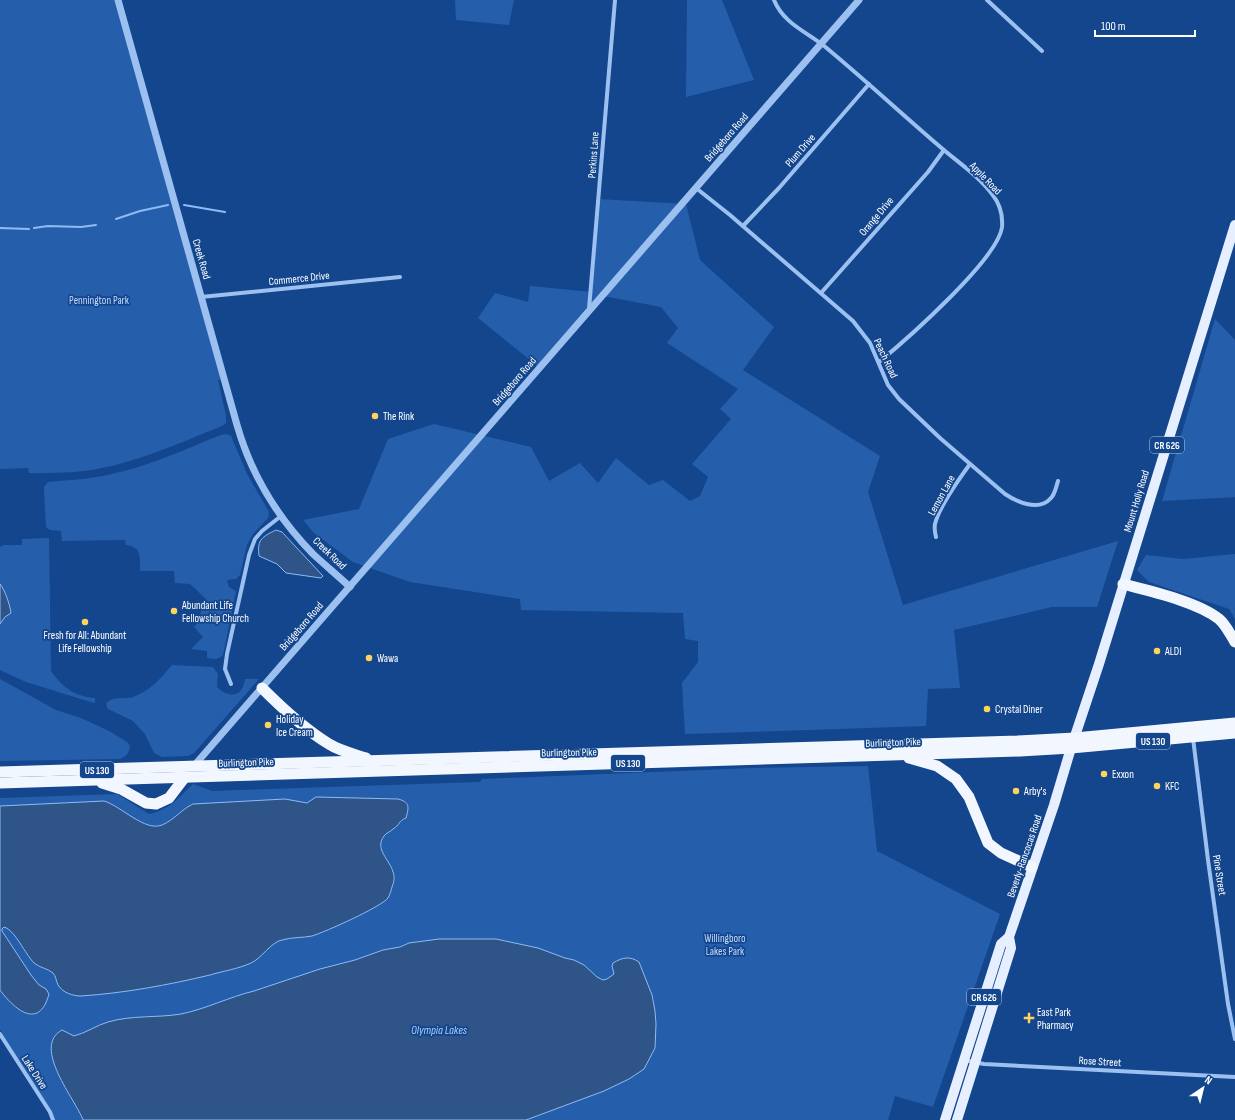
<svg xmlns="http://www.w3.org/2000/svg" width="1235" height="1120" font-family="'Sofia Sans Condensed',sans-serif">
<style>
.green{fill:#255fac}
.water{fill:#2e5488;stroke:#8ebbf4}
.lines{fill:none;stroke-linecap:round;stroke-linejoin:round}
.stream{stroke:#8ebbf4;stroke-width:2}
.minor{stroke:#9cc1f1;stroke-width:4}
.tertiary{stroke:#9cc1f1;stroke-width:7}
.primary{stroke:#e6efff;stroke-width:10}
.trunk{stroke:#f2f7ff;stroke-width:11}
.poi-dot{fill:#ffd35c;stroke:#13468d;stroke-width:1.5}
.labels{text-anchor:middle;stroke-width:3.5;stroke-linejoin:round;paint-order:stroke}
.shield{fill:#13468d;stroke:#b8c8dd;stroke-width:1}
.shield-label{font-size:10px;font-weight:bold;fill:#fff}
.street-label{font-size:11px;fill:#fff;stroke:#13468d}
.park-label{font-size:11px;fill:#c3dbfc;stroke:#13468d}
.poi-label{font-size:11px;fill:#fff;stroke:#13468d;text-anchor:start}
.water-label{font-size:12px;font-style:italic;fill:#a8cbf8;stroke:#13468d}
</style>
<rect width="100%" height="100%" fill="#13468d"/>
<g class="green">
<path d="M0 0H118L224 379 218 380 226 416V423L222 426C177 444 132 465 84 471 66 473 47 473 29 473L28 468 0 469Z"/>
<polygon points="455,0 514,0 509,25 456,20"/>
<polygon points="687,0 722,0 754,80 686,97"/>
<polygon points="598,199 686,204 700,260 774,327 743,370 880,456 868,492 903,605 1118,541 1097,607 1052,607 954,630 960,688 928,689 926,726 685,734 682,683 698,662 698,641 685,639 683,613 521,610 520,599 410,582 353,562 314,533 303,520 359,509 388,439 434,424 531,447 549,481 580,463 598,483 616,458 649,485 663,480 690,501 700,496 708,477 692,464 731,419 720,409 738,389 667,343 678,328 661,307 603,296 541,369 478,318 495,293 528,302 530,286 592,292"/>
<polygon points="1215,319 1235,340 1235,497 1162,501"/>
<path d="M226 434 231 436 247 474 269 512 268 518 253 534 247 545 240 575 236 579 227 580 229 587 236 591 223 655C218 660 214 659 207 658V651L191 649 203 637 194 627C200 621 201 615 201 607L208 601 190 584 175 583 174 571H140C140 558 142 547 126 545L125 540 62 541 61 531 50 530 46 527 44 487 48 482C69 480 91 479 112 474 150 466 185 449 221 435Z"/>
<path d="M49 538 51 671C62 687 75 697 95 698V702L94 703 26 682 0 670V547L3 545H22V539Z"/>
<polygon points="1235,554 1235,619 1229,609 1149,582 1137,570 1146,555 1183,559"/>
<path d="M172 665 213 667 218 674 217 687C229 699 243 697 245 679H259L194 753 188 756 162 757 154 753 145 734 133 721 108 709 106 704C112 695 124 700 133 697 150 691 161 678 172 665Z"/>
<path d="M0 679 56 710 81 718 109 731 127 742 130 746C129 753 127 756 120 759L0 761Z"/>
<path d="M868 766 877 851 1000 914 933 1107 895 1096 888 1120H55L0 1030V798L117 794 149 814C169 810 179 798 193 784L212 791 480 782 482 779 752 768Z"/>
</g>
<g class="water">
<path d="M276 530 282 532 323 576 321 578 286 573 277 564 259 556C257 539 262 537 276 530Z"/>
<path d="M0 584C5 590 10 605 11 613L5 617 0 624Z"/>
<path d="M316 797 398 799C410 802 409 807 406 818 398 821 400 825 393 829 390 832 386 833 384 836 374 849 390 860 393 872 395 877 394 882 392 887 391 891 390 894 388 898 381 907 325 932 312 936 302 938 292 937 282 940 271 942 262 958 251 963 238 969 223 971 210 975 168 985 125 993 81 996 73 996 63 993 58 985 56 981 56 976 53 973 47 968 40 968 34 963 25 954 15 930 4 927L2 929V931L31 975 39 985 46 989 49 994C39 1031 14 1009 0 990V806L104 801C121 806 145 832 162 825 174 820 182 809 193 804L285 799 307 803Z"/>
<path d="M439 939H496L538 948 565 958 574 960 584 965 597 977 603 980 607 979 614 974 612 966 613 963C623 957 630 956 639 962L652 995 655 1011 656 1024 655 1048 644 1069 629 1079 604 1091 526 1120H83C76 1100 31 1047 62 1030L74 1036C86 1033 97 1025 108 1022 132 1015 157 1018 181 1014 206 1009 229 997 254 991L320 969 355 960 383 950 400 947 409 943Z"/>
</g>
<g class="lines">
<g class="stream">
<polyline points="184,205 225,212"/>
<polyline points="116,219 140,211 168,205"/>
<polyline points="0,228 29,229"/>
<polyline points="34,228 48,226 81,227 96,225"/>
</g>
<g class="minor">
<path d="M774 0C784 25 810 33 829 50 866 81 902 114 938 145 956 161 978 175 992 194 1000 204 1003 215 1002 227 998 259 906 340 879 362"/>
<polyline points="987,0 1042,51"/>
<path d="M696 188 730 215 853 321 870 343 888 385 899 399 940 438 1005 494C1017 502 1039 512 1051 498 1055 494 1056 487 1058 481"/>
<polyline points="743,226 779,188 869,84"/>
<polyline points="821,293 928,172 944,150"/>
<polyline points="201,297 400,277"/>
<polyline points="589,309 615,0"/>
<path d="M936 537C935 533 934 529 935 524 939 507 959 479 970 464"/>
<polyline points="231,684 225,669 227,654 249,555 255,539 262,531 281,516"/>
<polyline points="1193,738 1208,860 1228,1004 1235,1039"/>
<polyline points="0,1034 50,1112 53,1120"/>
<polyline points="964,1060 984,1064 1235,1077"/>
</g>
<g class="tertiary">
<path d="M118 0 237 425C251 474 277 517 313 554 325 565 338 576 350 587"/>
<polyline points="193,767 859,0"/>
</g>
<g class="primary">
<polyline points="945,1120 1001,944 1009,937"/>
<polyline points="957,1120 1011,948 1009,937 1054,805 1071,748 1099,664 1235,225"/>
</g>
<g class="trunk">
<path d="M1123 584C1150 591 1198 602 1219 619 1226 625 1230 634 1235 642"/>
<path d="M262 688C282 708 304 729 329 744 340 751 354 754 366 758"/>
<polyline points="909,758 937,766 956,779 969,797 988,843 1001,853 1032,867"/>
<polyline points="0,772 1018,741 1075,738 1235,723"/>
<polyline points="0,783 1020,751 1071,748 1235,733"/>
<polyline points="102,783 121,789 146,803 156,804 169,798 185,777"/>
</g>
</g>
<g class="poi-dot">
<circle cx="375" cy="416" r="4"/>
<circle cx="174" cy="611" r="4"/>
<circle cx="85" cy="622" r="4"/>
<circle cx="1157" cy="651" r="4"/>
<circle cx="369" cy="658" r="4"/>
<circle cx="987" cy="709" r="4"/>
<circle cx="268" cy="725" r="4"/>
<circle cx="1104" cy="774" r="4"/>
<circle cx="1157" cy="786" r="4"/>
<circle cx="1016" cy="791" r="4"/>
<path d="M1027 1012h4v4h4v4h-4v4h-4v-4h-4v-4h4z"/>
</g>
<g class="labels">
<g class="shield">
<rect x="1150" y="437" width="34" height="16" rx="3"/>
<rect x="1136" y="733" width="34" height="16" rx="3"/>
<rect x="611" y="755" width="34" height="16" rx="3"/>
<rect x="80" y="762" width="34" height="16" rx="3"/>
<rect x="967" y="989" width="34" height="16" rx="3"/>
</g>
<g class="shield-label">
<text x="1167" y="449">CR 626</text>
<text x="1153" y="745">US 130</text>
<text x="628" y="767">US 130</text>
<text x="97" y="774">US 130</text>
<text x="984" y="1001">CR 626</text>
</g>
<g class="street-label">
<text transform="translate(726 137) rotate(-49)" y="4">Bridgeboro Road</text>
<text transform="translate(800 150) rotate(-49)" y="4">Plum Drive</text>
<text transform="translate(593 155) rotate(-86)" y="4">Perkins Lane</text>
<text transform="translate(986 178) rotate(46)" y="4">Apple Road</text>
<text transform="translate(876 216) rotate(-50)" y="4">Orange Drive</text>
<text transform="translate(202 259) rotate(74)" y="4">Creek Road</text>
<text transform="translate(299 278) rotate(-6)" y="4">Commerce Drive</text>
<text transform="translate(886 358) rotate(65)" y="4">Peach Road</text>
<text transform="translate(514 381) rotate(-49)" y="4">Bridgeboro Road</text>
<text transform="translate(941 495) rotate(-61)" y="4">Lemon Lane</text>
<text transform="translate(1136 501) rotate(-73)" y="4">Mount Holly Road</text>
<text transform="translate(330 553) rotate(44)" y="4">Creek Road</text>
<text transform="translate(301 626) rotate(-49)" y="4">Bridgeboro Road</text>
<text transform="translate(893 742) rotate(-2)" y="4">Burlington Pike</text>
<text transform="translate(569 752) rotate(-1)" y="4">Burlington Pike</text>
<text transform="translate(246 762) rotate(-2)" y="4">Burlington Pike</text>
<text transform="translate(1024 856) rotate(-71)" y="4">Beverly-Rancocas Road</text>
<text transform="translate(1220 875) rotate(81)" y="4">Pine Street</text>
<text transform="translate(1100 1061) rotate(3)" y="4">Rose Street</text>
<text transform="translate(35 1072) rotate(57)" y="4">Lake Drive</text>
</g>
<g class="park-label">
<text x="99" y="304">Pennington Park</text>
<text x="725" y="942">Willingboro<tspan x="725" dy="13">Lakes Park</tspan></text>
</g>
<g class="poi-label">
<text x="383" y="420">The Rink</text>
<text x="182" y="609">Abundant Life<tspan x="182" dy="13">Fellowship Church</tspan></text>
<text x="85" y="639" text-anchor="middle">Fresh for All: Abundant<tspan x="85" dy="13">Life Fellowship</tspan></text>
<text x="1165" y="655">ALDI</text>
<text x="377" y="662">Wawa</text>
<text x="995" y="713">Crystal Diner</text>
<text x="276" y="723">Holiday<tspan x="276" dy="13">Ice Cream</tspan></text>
<text x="1112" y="778">Exxon</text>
<text x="1165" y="790">KFC</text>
<text x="1024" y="795">Arby's</text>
<text x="1037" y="1016">East Park<tspan x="1037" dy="13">Pharmacy</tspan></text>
</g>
<g class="water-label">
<text x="439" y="1034">Olympia Lakes</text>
</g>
</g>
<g transform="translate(1203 1088) rotate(35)" stroke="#13468d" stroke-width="3" paint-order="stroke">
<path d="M0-3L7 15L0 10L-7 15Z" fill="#ffffff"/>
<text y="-6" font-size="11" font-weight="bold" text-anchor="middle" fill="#ffffff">N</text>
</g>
<path d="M1095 30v6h100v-6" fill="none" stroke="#ffffff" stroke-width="2"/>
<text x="1101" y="30" font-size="12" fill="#ffffff" stroke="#13468d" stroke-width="3" paint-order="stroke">100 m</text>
</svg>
